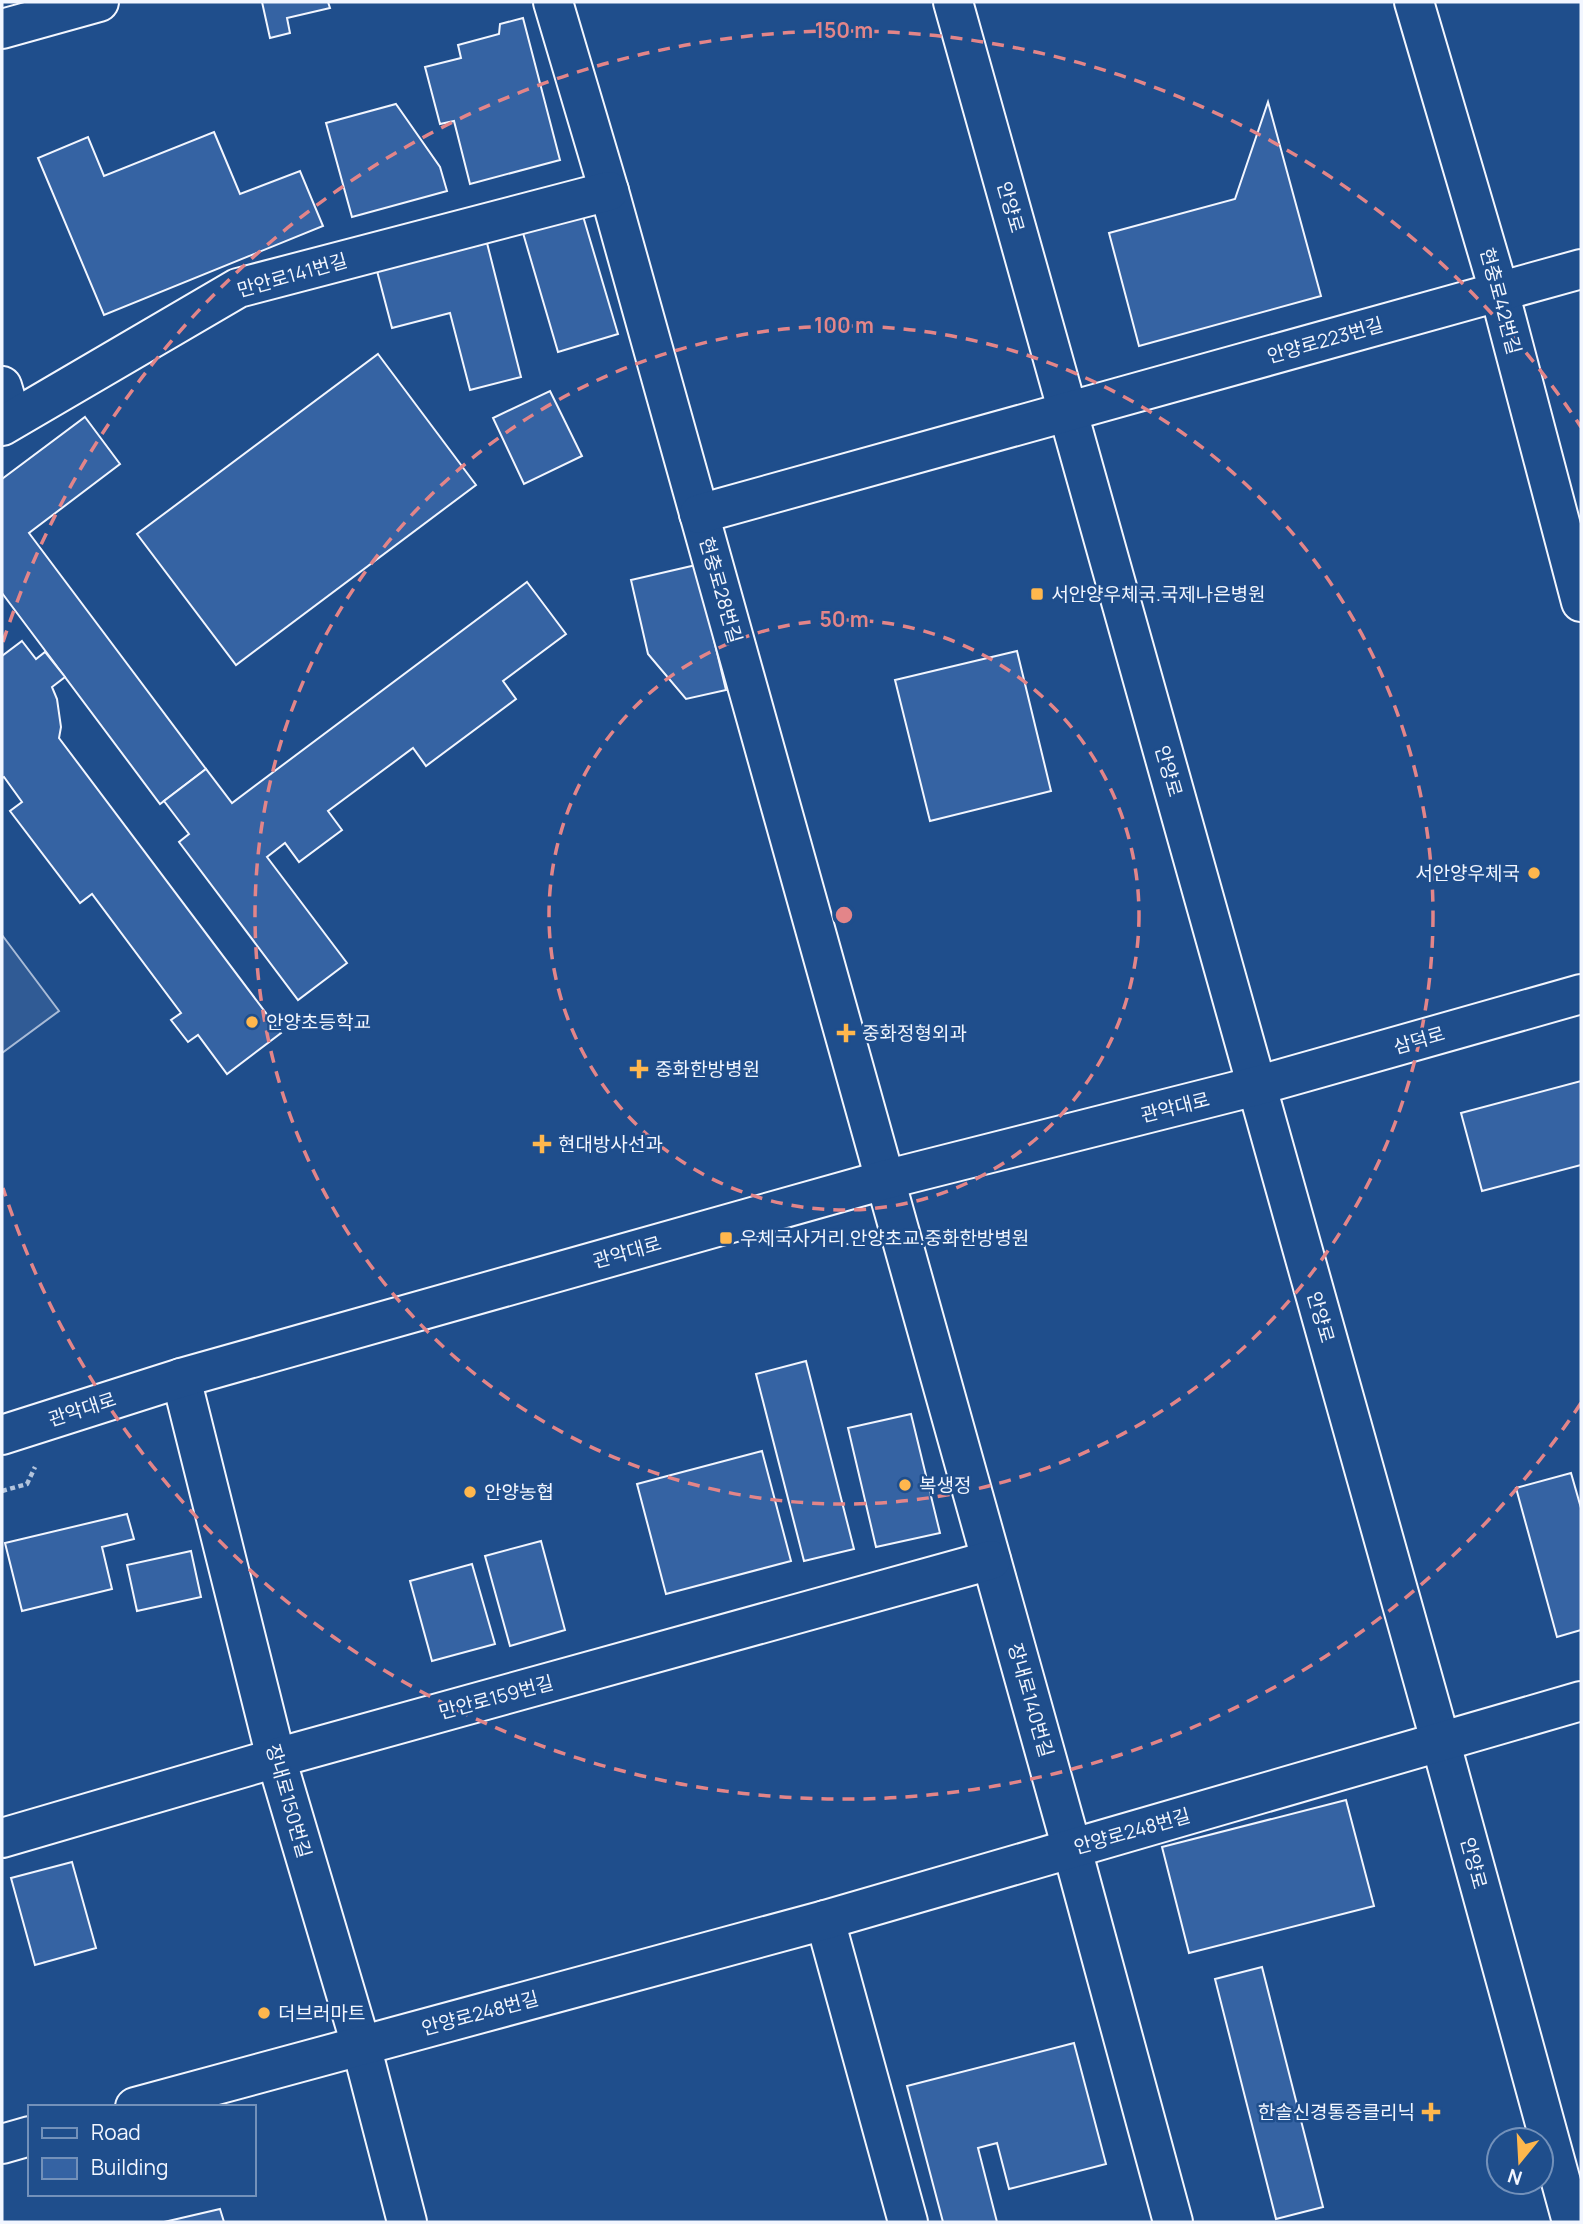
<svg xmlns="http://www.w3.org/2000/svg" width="1583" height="2224" font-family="Manrope,'Noto Sans KR',sans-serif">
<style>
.built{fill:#305b95;stroke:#a8bbd7;stroke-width:2}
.building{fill:#3563a3;stroke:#f2f6ff;stroke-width:2}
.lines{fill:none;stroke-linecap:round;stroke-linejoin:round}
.minor-casing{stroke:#f2f6ff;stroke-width:42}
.path{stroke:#b3c4dc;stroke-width:4.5;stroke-dasharray:5 3.5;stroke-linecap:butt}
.minor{stroke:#1f4e8c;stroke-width:38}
.ring{fill:none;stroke:#e38589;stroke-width:3.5;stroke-dasharray:12 9}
.poi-dot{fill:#ffb74d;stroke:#1f4e8c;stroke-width:2.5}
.labels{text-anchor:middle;stroke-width:5;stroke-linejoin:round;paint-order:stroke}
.street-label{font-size:19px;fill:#f2f6ff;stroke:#1f4e8c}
.poi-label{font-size:19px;fill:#f2f6ff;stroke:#1f4e8c;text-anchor:start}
.centre{fill:#e38589;stroke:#1f4e8c;stroke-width:3.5}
.ring-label{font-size:21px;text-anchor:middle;font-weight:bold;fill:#e38589;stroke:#1f4e8c;stroke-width:5;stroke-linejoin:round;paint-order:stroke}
</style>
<rect width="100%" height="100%" fill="#1f4e8c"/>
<polygon class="built" points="2,935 59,1011 2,1053"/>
<g class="building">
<polygon points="262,2 328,2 330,8 287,18 290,33 270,38"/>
<polygon points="523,18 560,160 470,184 454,121 440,124 425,67 461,58 458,45 499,34 500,24"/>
<polygon points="1268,102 1321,296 1139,346 1109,233 1235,199"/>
<polygon points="396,104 440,167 447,191 352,217 326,123"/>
<polygon points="214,132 240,194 300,171 323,226 104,315 38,158 88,137 104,176"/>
<polygon points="583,216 618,334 558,352 523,233"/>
<polygon points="487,243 521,377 470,390 450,313 392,328 377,271"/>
<polygon points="378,354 476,485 236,665 137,534"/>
<polygon points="550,391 582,456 524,484 493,418"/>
<polygon points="85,417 120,464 29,533 206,769 160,804 2,593 2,479"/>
<polygon points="696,565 726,690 686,699 648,654 631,580"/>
<polygon points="527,582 566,634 503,681 516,699 426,766 413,748 328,811 342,830 299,862 285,843 267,857 347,963 298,1000 179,842 189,834 164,801 206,769 232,803"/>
<polygon points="22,641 36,659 45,652 65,677 52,687 57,699 61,727 59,738 281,1033 227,1074 198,1035 188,1042 171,1020 181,1013 92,894 80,903 10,811 22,802 4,777 2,778 2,656"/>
<polygon points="1017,651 1051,791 930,821 895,680"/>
<polygon points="1581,1081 1581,1165 1482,1191 1461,1113"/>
<polygon points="806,1361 854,1549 804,1561 756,1374"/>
<polygon points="911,1414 940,1533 876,1547 848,1428"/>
<polygon points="762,1451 791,1561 666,1594 637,1484"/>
<polygon points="1571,1473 1581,1508 1581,1630 1557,1637 1516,1488"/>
<polygon points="127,1514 134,1539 102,1547 112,1589 22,1611 5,1543"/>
<polygon points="541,1541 565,1630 510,1646 485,1556"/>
<polygon points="191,1551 201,1597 137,1611 127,1565"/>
<polygon points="472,1564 495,1644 432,1661 410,1581"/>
<polygon points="1346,1800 1374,1906 1189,1953 1162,1847"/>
<polygon points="72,1862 96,1948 35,1965 11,1878"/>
<polygon points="1262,1967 1323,2207 1276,2219 1215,1979"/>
<polygon points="1074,2043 1106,2164 1009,2189 997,2143 978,2148 997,2222 943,2222 907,2086"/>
<polygon points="220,2209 224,2222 164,2222"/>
</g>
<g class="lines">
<defs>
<g id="minor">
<polyline points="553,2 609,191 1072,1849 1173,2222"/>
<polyline points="953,2 1440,1740 1572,2222"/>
<polyline points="1414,2 1499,291 1581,602"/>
<polyline points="2,29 99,2"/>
<polyline points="2,386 12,419"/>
<polyline points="2,426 238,288 609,191"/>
<polyline points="699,514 1581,269"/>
<polyline points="181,1378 276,1758 361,2045 407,2222"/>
<polyline points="2,1435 181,1378 884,1180 1256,1086 1581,994"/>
<polyline points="2,1838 276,1758 991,1560"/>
<polyline points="825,1920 908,2222"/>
<polyline points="135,2107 825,1920 1581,1701"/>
<polyline points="2,2144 30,2136"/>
</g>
</defs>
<use href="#minor" class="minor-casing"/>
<polyline class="path" points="2,1491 27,1484 35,1467"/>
<use href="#minor" class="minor"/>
</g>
<g class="ring">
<circle cx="844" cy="915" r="295"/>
<circle cx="844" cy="915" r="589"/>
<path d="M1581 1403A884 884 0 0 1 3 1188M3 642A884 884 0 0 1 1581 427"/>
</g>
<g class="poi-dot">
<rect x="1030" y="587" width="14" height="14" rx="3.5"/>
<circle cx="1534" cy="873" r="7"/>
<circle cx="252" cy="1022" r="7"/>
<path d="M842.5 1022.5h7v7h7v7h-7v7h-7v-7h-7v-7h7z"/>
<path d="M635.5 1058.5h7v7h7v7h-7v7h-7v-7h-7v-7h7z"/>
<path d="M538.5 1133.5h7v7h7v7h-7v7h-7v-7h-7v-7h7z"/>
<rect x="719" y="1231" width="14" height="14" rx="3.5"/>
<circle cx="905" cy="1485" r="7"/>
<circle cx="470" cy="1492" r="7"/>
<circle cx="264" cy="2013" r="7"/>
<path d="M1427.5 2101.5h7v7h7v7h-7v7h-7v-7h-7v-7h7z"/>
</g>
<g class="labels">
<g class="street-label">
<text transform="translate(1011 207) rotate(74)" y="7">안양로</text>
<text transform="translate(292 275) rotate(-16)" y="7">만안로141번길</text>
<text transform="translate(1501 301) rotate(75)" y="7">현충로42번길</text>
<text transform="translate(1325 340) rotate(-16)" y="7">안양로223번길</text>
<text transform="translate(721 590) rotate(74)" y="7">현충로28번길</text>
<text transform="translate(1169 771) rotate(74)" y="7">안양로</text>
<text transform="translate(1419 1040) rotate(-16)" y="7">삼덕로</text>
<text transform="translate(1175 1107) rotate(-14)" y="7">관악대로</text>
<text transform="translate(627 1252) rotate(-16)" y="7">관악대로</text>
<text transform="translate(1321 1317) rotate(74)" y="7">안양로</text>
<text transform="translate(82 1409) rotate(-18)" y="7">관악대로</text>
<text transform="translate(496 1697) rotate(-15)" y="7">만안로159번길</text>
<text transform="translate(1031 1700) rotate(74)" y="7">장내로140번길</text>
<text transform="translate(289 1801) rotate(74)" y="7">장내로150번길</text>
<text transform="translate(1132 1831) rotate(-16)" y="7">안양로248번길</text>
<text transform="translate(1474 1863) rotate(75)" y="7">안양로</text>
<text transform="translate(480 2013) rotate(-15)" y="7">안양로248번길</text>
</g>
<g class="poi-label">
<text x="1051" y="601">서안양우체국.국제나은병원</text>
<text x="1520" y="880" text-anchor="end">서안양우체국</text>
<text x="266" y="1029">안양초등학교</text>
<text x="862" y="1040">중화정형외과</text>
<text x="655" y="1076">중화한방병원</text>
<text x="558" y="1151">현대방사선과</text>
<text x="740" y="1245">우체국사거리.안양초교.중화한방병원</text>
<text x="919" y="1492">복생정</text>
<text x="484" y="1499">안양농협</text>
<text x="278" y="2020">더브러마트</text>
<text x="1415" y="2119" text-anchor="end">한솔신경통증클리닉</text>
</g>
</g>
<circle cx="844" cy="915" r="10" class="centre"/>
<g class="ring-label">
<text x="844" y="38">150 m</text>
<text x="844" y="333">100 m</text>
<text x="844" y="627">50 m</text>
</g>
<rect width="1583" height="2224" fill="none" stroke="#f2f6ff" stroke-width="7"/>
<rect x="28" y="2105" width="228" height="91" fill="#1f4e8c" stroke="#7391ba" stroke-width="2"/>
<rect x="42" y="2128" width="35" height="10" fill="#1f4e8c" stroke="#7391ba" stroke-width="2"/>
<text x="91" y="2140" font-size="21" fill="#f2f6ff">Road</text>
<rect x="42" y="2158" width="35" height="21" fill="#3563a3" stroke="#7391ba" stroke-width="2"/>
<text x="91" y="2175" font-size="21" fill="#f2f6ff">Building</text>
<g transform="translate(1520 2161) rotate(198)"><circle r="33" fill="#1f4e8c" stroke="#7391ba" stroke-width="2"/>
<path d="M0-5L12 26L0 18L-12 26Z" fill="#ffb74d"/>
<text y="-10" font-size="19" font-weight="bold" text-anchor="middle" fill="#f2f6ff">N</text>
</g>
</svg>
